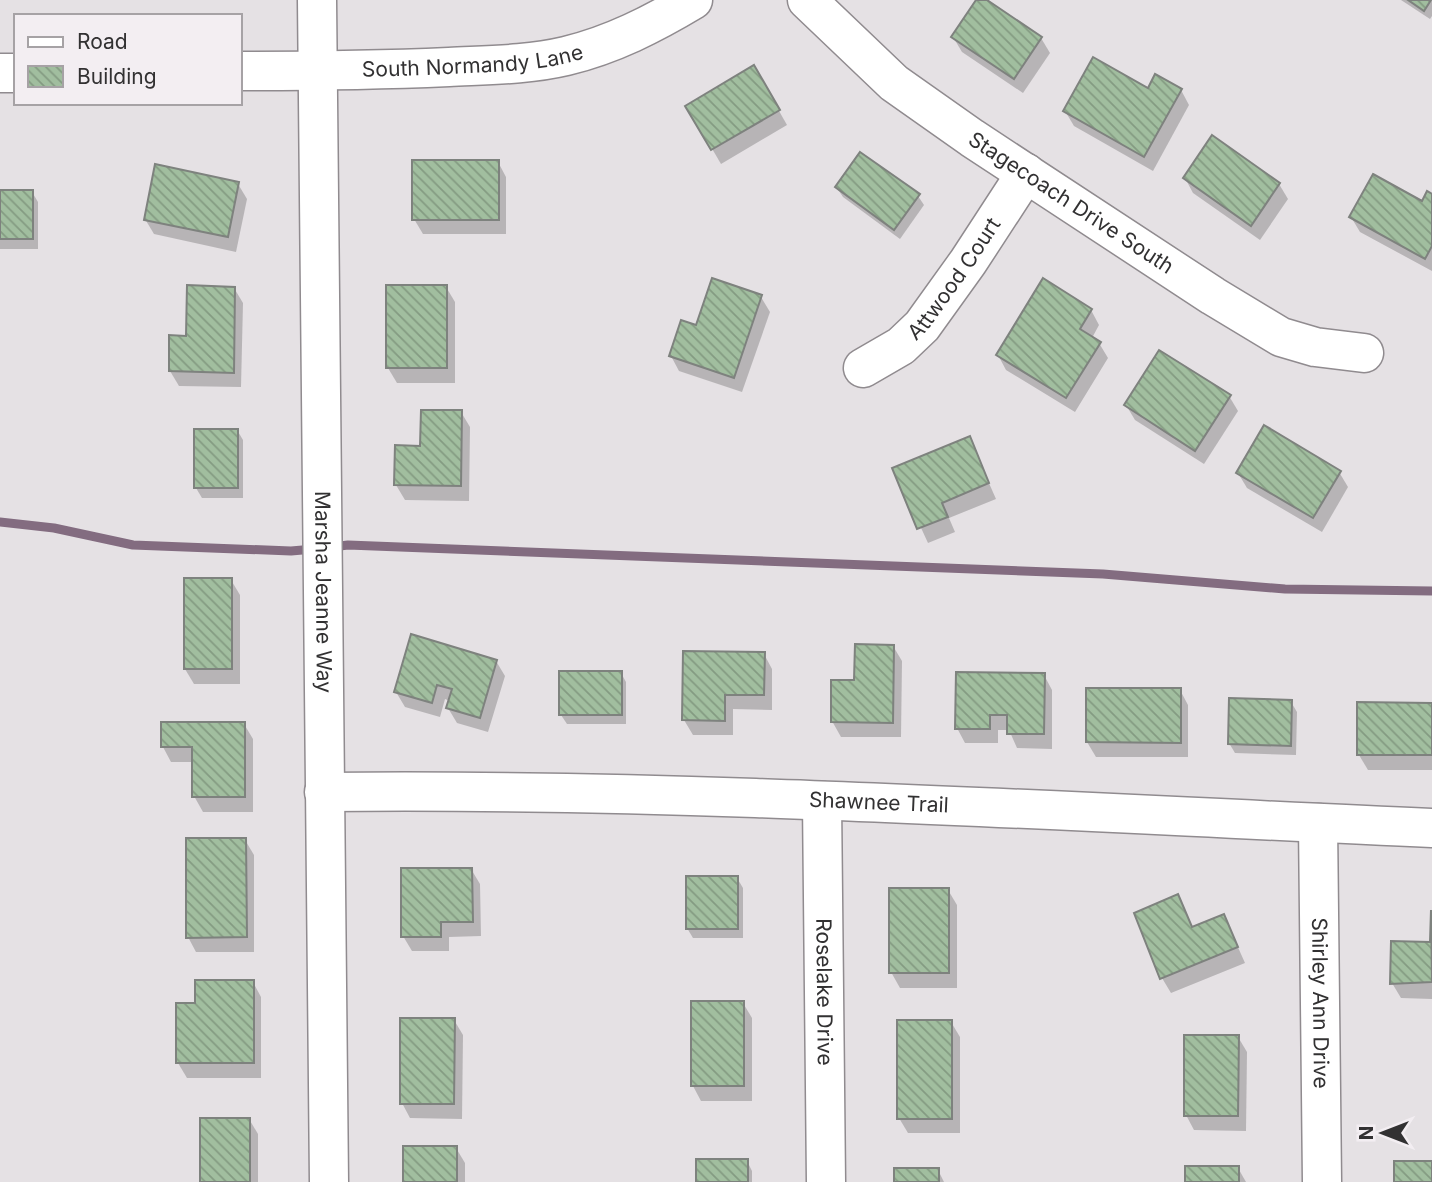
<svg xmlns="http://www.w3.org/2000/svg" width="1432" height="1182" font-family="Inter,sans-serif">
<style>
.shadow{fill:#0003}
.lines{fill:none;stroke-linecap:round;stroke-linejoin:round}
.stream{stroke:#836c80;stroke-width:9}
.building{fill:url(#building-back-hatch);stroke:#7e827e;stroke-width:2}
.minor-casing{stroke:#908b8f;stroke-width:41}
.minor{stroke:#fff;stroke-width:38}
.labels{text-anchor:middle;stroke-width:7;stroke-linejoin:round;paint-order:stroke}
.street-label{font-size:21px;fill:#323132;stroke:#f3eef2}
</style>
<defs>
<pattern id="building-back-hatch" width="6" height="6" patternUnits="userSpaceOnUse" patternTransform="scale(1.75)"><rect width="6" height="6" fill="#a1be9f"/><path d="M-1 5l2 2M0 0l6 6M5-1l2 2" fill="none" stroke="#849b82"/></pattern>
</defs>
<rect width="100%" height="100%" fill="#e5e1e4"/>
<g class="shadow">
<polygon points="978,0 984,0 1041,38 1050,53 1023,93 962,52 953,37"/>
<polygon points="1401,0 1432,0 1432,16 1430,19"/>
<polygon points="754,67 787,125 721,164 687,106"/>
<polygon points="1148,90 1181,90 1189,105 1153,171 1074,126 1065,111"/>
<polygon points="498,162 506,177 506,234 423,234 414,219"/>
<polygon points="1185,178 1279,184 1288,199 1260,240 1193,193"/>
<polygon points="238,184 247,199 236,252 154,234 145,219"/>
<polygon points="837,188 918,196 924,205 900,239 843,197"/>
<polygon points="0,192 32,192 38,202 38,249 0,249"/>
<polygon points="1432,196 1432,271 1360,232 1351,217 1423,204"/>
<polygon points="446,287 455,302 455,383 397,383 388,368"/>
<polygon points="234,288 243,303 241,387 179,386 170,371 188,338"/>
<polygon points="761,297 770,312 742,392 679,371 671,356"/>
<polygon points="1091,310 1099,325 1092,338 1099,343 1108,358 1075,412 1006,370 998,355"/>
<polygon points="1229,396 1238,411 1204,464 1135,420 1126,405"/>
<polygon points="461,412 470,427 469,501 405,500 396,485 396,447 422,448"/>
<polygon points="237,430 243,440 243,498 202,498 196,488"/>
<polygon points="969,438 996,499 949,518 955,532 928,543 894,469"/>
<polygon points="1339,472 1348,487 1322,532 1247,488 1238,473"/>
<polygon points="231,580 240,595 240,684 194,684 185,669"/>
<polygon points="893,646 902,661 901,737 841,737 832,721 856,682"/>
<polygon points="764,654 772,669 772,710 733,709 733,735 693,735 684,720"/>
<polygon points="496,661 505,676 488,732 457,723 448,708 450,701 445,699 440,717 405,707 396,692"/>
<polygon points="621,673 626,682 626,724 567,724 561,715"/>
<polygon points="1044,675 1052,690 1052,749 1017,748 1009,730 998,730 998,743 965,743 957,728"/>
<polygon points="1180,690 1188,705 1188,757 1096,757 1087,742"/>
<polygon points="1291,702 1297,712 1296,755 1235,753 1229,743"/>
<polygon points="1432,704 1432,770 1368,770 1359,755"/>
<polygon points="244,724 253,739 253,812 203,812 194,796 194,762 171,762 163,747"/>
<polygon points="245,840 254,855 254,952 196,952 188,937"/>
<polygon points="471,869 480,884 481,936 449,937 449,951 412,951 403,936"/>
<polygon points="737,878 743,888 743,938 693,938 687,928"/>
<polygon points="948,890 957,905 957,988 900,988 891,972"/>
<polygon points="1178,896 1193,929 1224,916 1245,963 1171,993 1162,978"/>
<polygon points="1432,942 1432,999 1401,998 1392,983 1392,943 1432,943"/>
<polygon points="253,982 261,997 261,1078 187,1078 178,1063 197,1005"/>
<polygon points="743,1003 752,1018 752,1101 701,1101 693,1086"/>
<polygon points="454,1020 463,1035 462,1119 410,1118 402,1103"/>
<polygon points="951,1022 960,1037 960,1133 908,1133 899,1118"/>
<polygon points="1238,1037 1247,1052 1246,1131 1194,1130 1186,1115"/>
<polygon points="249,1119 258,1134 258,1182 202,1182"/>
<polygon points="456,1148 465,1163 465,1182 404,1182"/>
<polygon points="747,1161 752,1171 752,1182 697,1182"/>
<polygon points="1238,1168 1246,1182 1187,1182"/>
<polygon points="938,1170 944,1182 896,1182"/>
</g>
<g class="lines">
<g class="stream">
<polyline points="0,522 54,528 133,545 291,551 314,549"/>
<polyline points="332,547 348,545 1103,574 1285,589 1432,591"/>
</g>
</g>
<g class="building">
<polygon points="976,0 987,0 1042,37 1014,79 951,37"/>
<polygon points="1408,0 1431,0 1424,11"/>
<polygon points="1093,57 1148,88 1155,74 1182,89 1144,157 1063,111"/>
<polygon points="754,65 780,110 711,150 685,106"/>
<polygon points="1212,135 1280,183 1251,226 1183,178"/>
<polygon points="860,152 920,194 894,230 835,187"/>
<rect x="412" y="160" width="87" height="60"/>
<polygon points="155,164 239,182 228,237 144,220"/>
<polygon points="1373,174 1422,201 1427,191 1432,194 1432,246 1425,259 1349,217"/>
<rect x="0" y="190" width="33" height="49"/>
<polygon points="712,278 762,295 734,378 669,356 681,320 696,325"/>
<polygon points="1043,278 1092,309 1080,329 1101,342 1066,398 996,355"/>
<polygon points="187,285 235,287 234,373 169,371 169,335 186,336"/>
<rect x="386" y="285" width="61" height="83"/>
<polygon points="1159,350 1231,395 1195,451 1124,405"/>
<polygon points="421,410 462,410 461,486 394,485 395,445 420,446"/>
<polygon points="1264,425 1341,471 1313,518 1236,473"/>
<rect x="194" y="429" width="44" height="59"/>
<polygon points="970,436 989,483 942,503 948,517 917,529 892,468"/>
<rect x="184" y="578" width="48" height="91"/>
<polygon points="411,634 497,660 480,718 446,708 452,689 437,685 432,703 394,692"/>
<polygon points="855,644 894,645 893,723 831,722 831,680 854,680"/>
<polygon points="683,651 765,652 764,695 725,695 725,721 682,720"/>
<rect x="559" y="671" width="63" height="44"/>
<polygon points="956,672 1045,673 1044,734 1007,734 1007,715 990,715 990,729 955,729"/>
<polygon points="1086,688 1181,688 1181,743 1086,742"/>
<polygon points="1229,698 1292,700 1291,746 1228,744"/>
<polygon points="1357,702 1432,703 1432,755 1357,755"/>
<polygon points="161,722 245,722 245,797 192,797 192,747 161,747"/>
<polygon points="186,838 246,838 247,937 186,938"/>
<polygon points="401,868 472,868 473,922 441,922 441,937 401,937"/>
<rect x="686" y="876" width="52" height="53"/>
<rect x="889" y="888" width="60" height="85"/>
<polygon points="1178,894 1192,927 1224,914 1238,947 1160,979 1134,913"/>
<polygon points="1431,910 1432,982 1390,984 1391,941 1430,942"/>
<polygon points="195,980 254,980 254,1063 176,1063 176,1003 195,1003"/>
<rect x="691" y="1001" width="53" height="85"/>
<polygon points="400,1018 455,1018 454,1104 400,1104"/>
<rect x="897" y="1020" width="55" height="99"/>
<polygon points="1184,1035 1239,1035 1238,1116 1184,1116"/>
<rect x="200" y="1118" width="50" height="64"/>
<rect x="403" y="1146" width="54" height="36"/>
<rect x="696" y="1159" width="52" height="23"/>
<rect x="1394" y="1161" width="38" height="21"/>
<rect x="1185" y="1166" width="54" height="16"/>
<rect x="894" y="1168" width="45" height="14"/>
</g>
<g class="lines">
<defs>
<g id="minor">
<path id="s1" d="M317 0 329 1182"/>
<path id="s2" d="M807 0 894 83 972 138 1213 296 1281 337 1315 347 1364 353"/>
<path id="s3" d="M240 71C309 71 379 70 449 67 488 65 528 65 566 56 612 45 653 24 693 0"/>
<polyline points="0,73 16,73"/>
<path id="s4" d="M863 368 901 346 922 326 968 262 1026 173"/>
<path id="s5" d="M324 792C694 788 1063 812 1432 828"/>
<path id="s6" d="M822 801 826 1182"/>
<path id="s7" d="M1318 823 1322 1182"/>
</g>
</defs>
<use href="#minor" class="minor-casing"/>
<use href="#minor" class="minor"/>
</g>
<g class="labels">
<g class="street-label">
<text dy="7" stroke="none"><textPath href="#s3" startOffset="233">South Normandy Lane</textPath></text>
<text dy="7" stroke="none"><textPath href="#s2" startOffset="334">Stagecoach Drive South</textPath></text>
<text dy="7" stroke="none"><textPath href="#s4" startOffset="130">Attwood Court</textPath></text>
<text dy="7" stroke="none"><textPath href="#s1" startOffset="592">Marsha Jeanne Way</textPath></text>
<text dy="7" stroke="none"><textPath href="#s5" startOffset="555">Shawnee Trail</textPath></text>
<text dy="7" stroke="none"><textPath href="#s6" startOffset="191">Roselake Drive</textPath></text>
<text dy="7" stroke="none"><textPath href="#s7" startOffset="180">Shirley Ann Drive</textPath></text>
</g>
</g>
<rect x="14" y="14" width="228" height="91" fill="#f3eef2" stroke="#a6a2a5" stroke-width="2"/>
<rect x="28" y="37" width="35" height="10" fill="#ffffff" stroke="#a6a2a5" stroke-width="2"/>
<text x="77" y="49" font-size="21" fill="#323132">Road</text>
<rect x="28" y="66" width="35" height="21" fill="url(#building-back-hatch)" stroke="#a6a2a5" stroke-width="2"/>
<text x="77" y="84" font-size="21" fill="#323132">Building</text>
<g transform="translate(1383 1133) rotate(270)" stroke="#f3eef2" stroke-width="5" paint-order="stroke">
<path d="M0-5L12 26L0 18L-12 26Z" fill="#323132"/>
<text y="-10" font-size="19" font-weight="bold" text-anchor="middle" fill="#323132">N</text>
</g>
</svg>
